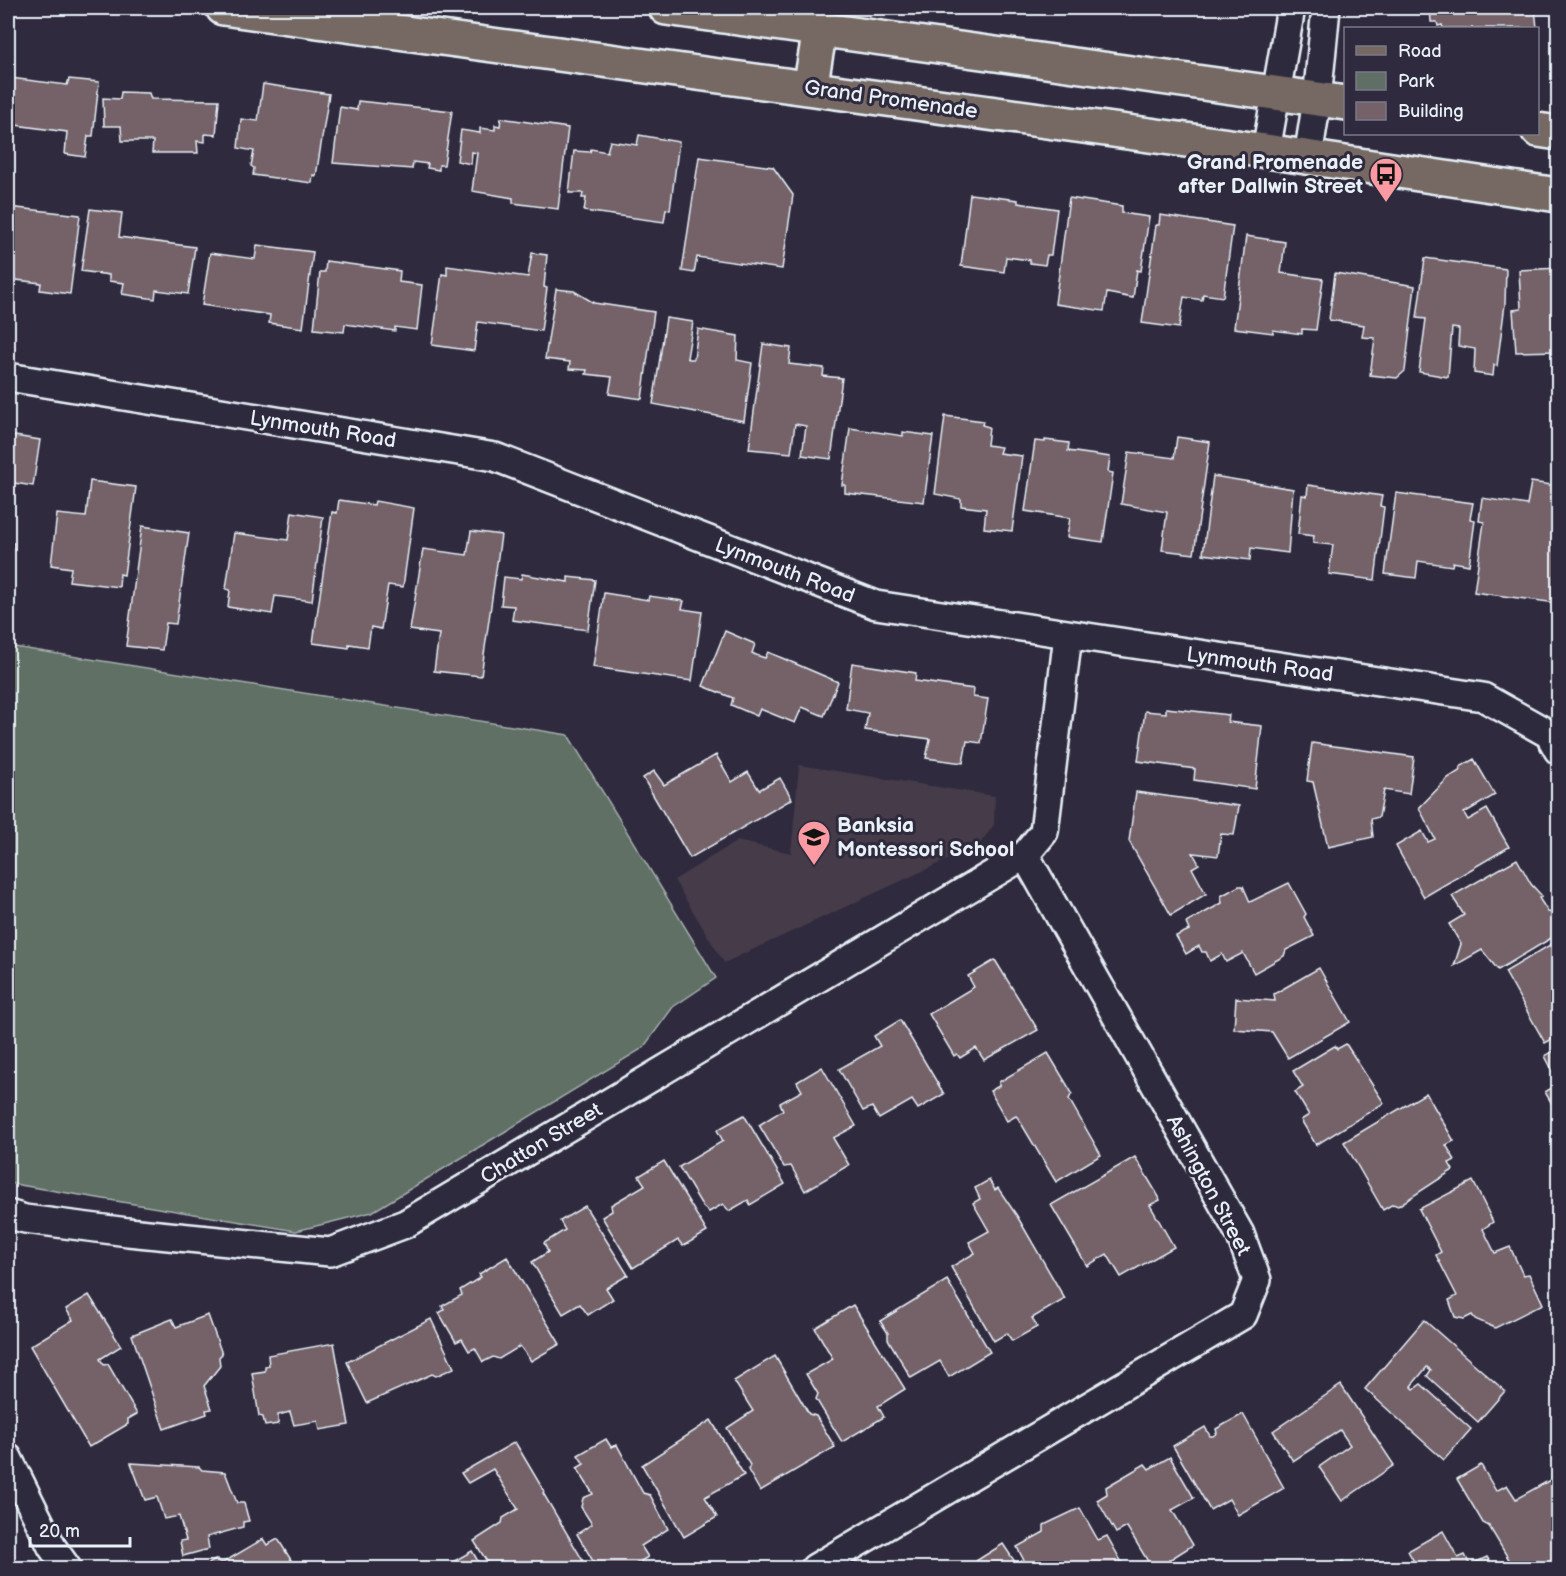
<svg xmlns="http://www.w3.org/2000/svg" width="1566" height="1576" font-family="'Balsamiq Sans',sans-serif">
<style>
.built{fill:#443b4a}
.green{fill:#606f65;stroke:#a4b0ae;stroke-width:1.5}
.building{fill:#756269;stroke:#e8f1f8;stroke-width:1.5}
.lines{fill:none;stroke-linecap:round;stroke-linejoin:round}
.street-casing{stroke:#e8f1f8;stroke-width:32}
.primary-casing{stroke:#e8f1f8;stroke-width:38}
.street{stroke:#2f2a3d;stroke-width:27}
.primary{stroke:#766964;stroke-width:33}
.labels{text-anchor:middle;stroke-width:6;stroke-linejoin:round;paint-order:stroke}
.street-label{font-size:21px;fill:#e8f1f8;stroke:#2f2a3d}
.poi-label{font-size:21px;font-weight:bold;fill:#e8f1f8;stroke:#2f2a3d;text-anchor:end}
</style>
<rect width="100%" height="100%" fill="#2f2a3d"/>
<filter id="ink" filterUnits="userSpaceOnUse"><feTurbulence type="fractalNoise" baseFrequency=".0167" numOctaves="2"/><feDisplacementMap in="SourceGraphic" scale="12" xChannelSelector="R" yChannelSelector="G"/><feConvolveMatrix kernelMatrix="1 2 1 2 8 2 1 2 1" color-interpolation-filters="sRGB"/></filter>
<g filter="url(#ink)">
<polygon class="built" points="799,765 995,796 994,825 979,845 724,963 674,880 737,841 791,853"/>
<polygon class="green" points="8,646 568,735 716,978 673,1007 643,1048 372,1212 296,1231 8,1183"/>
<g class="building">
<polygon points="1430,8 1535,8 1537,28 1443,28 1442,25 1438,26 1437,22 1431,22"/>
<polygon points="10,78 67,85 69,79 99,82 93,136 88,136 85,157 65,154 67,132 8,124 8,81"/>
<polygon points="263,84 329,94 316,176 313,175 312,183 253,175 254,168 251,166 254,151 238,148 241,119 258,121"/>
<polygon points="121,92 149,93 151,99 219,100 216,135 205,134 205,142 197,141 198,153 152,153 153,141 122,141 121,126 104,126 103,98 120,99"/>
<polygon points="358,101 452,111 444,165 439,165 439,170 427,168 428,164 413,162 412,169 333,163 340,107 357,110"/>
<polygon points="501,118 568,128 558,209 513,203 513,198 472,191 477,153 472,152 471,164 457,161 461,130 480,133 480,128 495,130 495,125 500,126"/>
<polygon points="639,135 679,142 670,210 666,209 664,222 584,211 586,198 582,198 583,193 569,193 574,151 590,152 591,149 607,152 610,141 637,145"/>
<polygon points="699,157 773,167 793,195 782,269 697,257 694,273 682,271"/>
<polygon points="970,194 1018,200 1018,203 1057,209 1051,255 1047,255 1045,265 1030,263 1030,260 1006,257 1004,272 961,266"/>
<polygon points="1069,198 1122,206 1122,213 1149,217 1141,271 1137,270 1133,298 1107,293 1104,311 1055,304"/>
<polygon points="8,207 80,215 70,294 40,290 41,283 8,279"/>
<polygon points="90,209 122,213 119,237 195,247 188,294 156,290 155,299 122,294 124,283 109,281 109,275 81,271"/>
<polygon points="1160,215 1233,226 1223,297 1203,294 1202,300 1184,297 1179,328 1142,323 1156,225 1159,225"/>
<polygon points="1246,236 1285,242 1281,273 1323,279 1316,330 1302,329 1302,334 1273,330 1273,333 1234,328"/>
<polygon points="257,245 313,252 303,328 269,323 270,315 202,305 210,253 255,259"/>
<polygon points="532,253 547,255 544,287 547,288 541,331 478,322 474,351 432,345 442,274 447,275 447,266 528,277"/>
<polygon points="1425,258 1506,269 1505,304 1497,366 1494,365 1493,376 1474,373 1475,349 1458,346 1459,329 1452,328 1448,377 1419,372 1426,319 1417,318"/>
<polygon points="326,261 400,271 399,282 422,285 417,330 395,327 395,331 345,324 344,332 314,329 320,272 325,272"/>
<polygon points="1558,268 1558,351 1516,352 1513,310 1521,309 1519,270"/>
<polygon points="1335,273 1415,286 1405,371 1397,378 1370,375 1375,338 1362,337 1364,325 1329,320"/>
<polygon points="556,289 574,291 594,303 654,312 642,399 609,394 612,377 586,374 587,370 569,369 570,362 545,359"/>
<polygon points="666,318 693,322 687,358 689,359 694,359 698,329 738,336 737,360 752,363 744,421 653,404"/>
<polygon points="763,344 791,348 789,364 824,368 823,376 842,378 831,459 802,455 806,426 795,424 791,453 749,449"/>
<polygon points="945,416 983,421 982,425 989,427 987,445 1001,447 999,453 1022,456 1012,531 984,528 986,509 961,506 961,499 935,494"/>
<polygon points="850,428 903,436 903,432 933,436 924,502 845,493 845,485 842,485"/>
<polygon points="8,435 40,440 33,486 8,482"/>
<polygon points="1177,437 1210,442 1194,554 1162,550 1167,512 1121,504 1129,452 1174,458"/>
<polygon points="1045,440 1069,443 1068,451 1110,457 1108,472 1113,473 1103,542 1067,537 1070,518 1025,511 1035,441 1045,442"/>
<polygon points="1213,476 1293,489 1288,553 1251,548 1250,560 1203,554"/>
<polygon points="90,481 136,487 124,575 120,574 119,587 69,581 71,568 51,565 57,514 86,517"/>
<polygon points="1531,482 1558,486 1556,603 1474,592 1484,522 1479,521 1482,498 1527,505"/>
<polygon points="1308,485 1382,496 1380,506 1384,507 1375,580 1329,574 1333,545 1313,543 1314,536 1298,534 1302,495 1307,496"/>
<polygon points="1396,493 1473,503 1470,519 1475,520 1469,565 1453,562 1452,566 1418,561 1416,578 1385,574"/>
<polygon points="339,500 374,505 375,501 414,508 403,587 388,585 381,629 371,627 368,647 349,644 349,648 313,643 332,512 337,513"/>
<polygon points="292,512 323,517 312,601 275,596 272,614 228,607 230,590 226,589 234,533 288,540"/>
<polygon points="142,526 189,533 176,624 166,623 162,650 126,646"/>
<polygon points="471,531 501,535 481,676 434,671 439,634 410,630 423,549 467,555"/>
<polygon points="8,542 14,543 8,584"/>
<polygon points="522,574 568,582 568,577 595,580 588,630 512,620 514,606 501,605 504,577 521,579"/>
<polygon points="604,593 648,600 649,596 684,601 682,609 702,612 692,681 593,667"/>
<polygon points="725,631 755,644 752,653 756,655 765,658 768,652 838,682 824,716 802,707 795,723 760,709 757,716 731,705 733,698 703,686"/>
<polygon points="852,663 916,673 915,681 974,689 973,697 988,699 981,743 967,741 963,763 926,758 930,739 865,730 868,713 846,709"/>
<polygon points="1166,708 1229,715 1228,722 1262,726 1255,789 1194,780 1195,769 1138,761 1145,711 1166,713"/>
<polygon points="1312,743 1414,757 1409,794 1384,790 1379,817 1371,819 1373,837 1328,847 1313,782 1307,781"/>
<polygon points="716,755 732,782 748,772 759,790 780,778 792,799 690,858 643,778 654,771 664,785"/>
<polygon points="1474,759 1495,795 1464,813 1468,820 1487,809 1509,847 1424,897 1396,846 1422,831 1428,842 1435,839 1419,808 1448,778 1461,770 1460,767"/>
<polygon points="1136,792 1239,806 1234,835 1221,834 1218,856 1193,853 1199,864 1192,868 1206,894 1171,915 1129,841"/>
<polygon points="1517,859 1531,884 1542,896 1539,898 1548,912 1553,913 1558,922 1558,934 1498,970 1482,950 1454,966 1461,944 1449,924 1464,915 1452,896"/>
<polygon points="1289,883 1306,914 1304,917 1314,936 1286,950 1284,956 1254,973 1243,953 1226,962 1222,954 1210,961 1206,952 1202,952 1199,946 1186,954 1176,936 1189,930 1186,923 1222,903 1221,896 1239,886 1243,886 1250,902"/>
<polygon points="1558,940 1558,1036 1545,1043 1505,972"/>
<polygon points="995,960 1038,1030 984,1060 976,1048 960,1058 957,1054 954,1056 929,1014 974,987 968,976"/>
<polygon points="1319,968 1350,1022 1288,1058 1272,1032 1234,1029 1236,998 1275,1001 1274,994"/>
<polygon points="900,1020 944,1094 918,1109 912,1100 879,1119 872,1107 863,1111 839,1069 880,1046 874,1036"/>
<polygon points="1346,1044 1384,1103 1316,1145 1301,1120 1309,1115 1295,1092 1303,1087 1293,1071 1333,1047 1335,1046 1337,1049"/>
<polygon points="1558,1048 1558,1081 1545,1056"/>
<polygon points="1048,1053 1072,1093 1069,1099 1101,1155 1056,1182 1018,1118 1016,1116 1007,1121 990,1091 999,1086 999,1082"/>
<polygon points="822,1067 856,1126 833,1138 849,1165 805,1191 791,1166 784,1167 759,1125 783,1110 780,1103 802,1091 797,1082"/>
<polygon points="1558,1084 1558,1114 1545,1092"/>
<polygon points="1426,1093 1454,1141 1446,1145 1455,1160 1449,1163 1453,1170 1398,1206 1393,1204 1383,1210 1344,1142"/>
<polygon points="744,1115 785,1184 750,1205 748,1200 729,1211 723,1204 709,1212 703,1207 679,1167 723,1141 717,1130"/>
<polygon points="1135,1157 1159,1197 1160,1200 1150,1205 1174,1247 1121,1277 1107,1254 1087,1266 1051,1205"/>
<polygon points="664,1161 707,1232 683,1246 678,1240 633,1268 602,1217 612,1211 611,1205 645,1185 639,1176"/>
<polygon points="989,1180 995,1190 998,1188 1017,1216 1065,1299 1032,1318 1037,1327 1012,1341 1007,1333 994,1341 951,1267 975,1253 969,1242 989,1231 973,1203 980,1199 975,1188"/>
<polygon points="1473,1181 1493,1222 1483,1229 1495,1253 1510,1247 1523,1275 1529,1274 1543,1304 1495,1328 1475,1319 1472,1315 1464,1319 1455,1317 1449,1300 1457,1296 1436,1255 1441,1252 1419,1209"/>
<polygon points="585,1206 628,1275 606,1288 613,1299 588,1315 580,1304 563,1314 532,1262 548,1252 544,1243 565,1230 560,1221"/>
<polygon points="507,1257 560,1344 531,1361 520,1346 499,1359 493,1357 483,1362 475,1348 469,1351 462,1339 456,1342 439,1313 444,1310 442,1306 462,1295 460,1290 481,1277 479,1274"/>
<polygon points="947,1280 990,1352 949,1377 940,1361 911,1378 888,1339 888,1333 880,1321"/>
<polygon points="89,1295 121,1346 100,1359 104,1365 108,1364 137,1414 128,1419 128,1424 89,1447 30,1346 73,1320 66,1309"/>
<polygon points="853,1305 905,1389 878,1406 884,1417 842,1442 816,1399 818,1394 806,1374 833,1359 815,1328"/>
<polygon points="208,1315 222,1354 219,1357 220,1366 204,1386 212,1409 206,1410 207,1414 164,1429 132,1335 172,1319 176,1327"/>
<polygon points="431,1319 454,1368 436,1376 432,1374 367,1403 347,1362"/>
<polygon points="1424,1320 1505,1391 1478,1422 1427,1376 1431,1370 1427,1367 1411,1386 1414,1389 1421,1384 1471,1429 1444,1460 1365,1389"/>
<polygon points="334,1343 349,1425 320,1430 318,1421 294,1425 290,1412 278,1415 278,1424 265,1426 263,1417 259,1416 252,1373 265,1371 265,1367 269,1366 268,1355"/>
<polygon points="775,1356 809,1414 816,1416 835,1447 760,1491 748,1470 750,1465 727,1428 753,1411 734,1381"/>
<polygon points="1341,1385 1394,1465 1342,1501 1319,1467 1350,1445 1340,1430 1293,1461 1273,1431"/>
<polygon points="1243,1414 1284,1488 1238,1515 1229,1499 1210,1510 1173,1446 1205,1427 1210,1436 1213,1436 1217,1433 1216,1429"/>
<polygon points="711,1420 744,1475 705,1497 717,1517 684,1537 642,1465"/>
<polygon points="606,1439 611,1447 617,1445 643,1493 650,1495 668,1529 641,1546 648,1557 629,1568 597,1568 577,1534 592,1524 581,1507 583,1498 593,1494 577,1468 584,1464 578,1455"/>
<polygon points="515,1442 544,1491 543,1493 582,1559 585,1568 491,1568 474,1541 502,1523 503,1518 518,1509 493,1469 468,1483 461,1473"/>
<polygon points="1170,1457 1194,1498 1172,1510 1193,1545 1169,1560 1175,1568 1152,1568 1127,1527 1116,1533 1097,1500 1107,1494 1106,1487 1145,1464 1149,1469"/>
<polygon points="131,1463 199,1467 202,1470 225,1472 237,1503 244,1503 249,1521 243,1522 243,1527 207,1537 209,1549 183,1556 180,1541 186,1540 179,1516 164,1519 157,1497 145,1500"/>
<polygon points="1481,1465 1496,1491 1507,1485 1516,1499 1550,1480 1558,1493 1558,1568 1555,1563 1545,1568 1514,1568 1489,1526 1483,1523 1457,1479"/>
<polygon points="1080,1508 1098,1540 1107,1536 1125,1568 1028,1568 1017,1547 1044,1532 1044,1525"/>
<polygon points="1443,1531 1458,1558 1465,1555 1470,1565 1487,1557 1494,1568 1410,1568 1416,1565 1408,1551"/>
<polygon points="263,1539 267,1545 278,1539 296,1568 201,1568 217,1559 220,1563 224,1562"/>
<polygon points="1003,1544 1019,1568 981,1568 976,1561"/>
<polygon points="472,1551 482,1568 442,1568"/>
<polygon points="1343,1561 1348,1568 1330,1568 1335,1565"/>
</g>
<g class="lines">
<defs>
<g id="street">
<polyline points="1266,151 1291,8"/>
<polyline points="1308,157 1317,100 1326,8"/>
<polyline points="8,377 495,457 876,605 1483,697 1549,734 1558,750"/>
<polyline points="8,1214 25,1219 128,1232 330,1252 405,1224 1025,855"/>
<polyline points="8,1458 52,1547 67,1568"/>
<polyline points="815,1568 1243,1315 1257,1280 1240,1234 1025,855 1044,832 1068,635"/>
</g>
<g id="primary">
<polyline points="223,8 1266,151 1558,195"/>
<polyline points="666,8 1346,103"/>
<polyline points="810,88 820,30"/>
<polyline points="1538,130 1558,133"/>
</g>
</defs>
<use href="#street" class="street-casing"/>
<use href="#primary" class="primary-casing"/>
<use href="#street" class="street"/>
<use href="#primary" class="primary"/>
</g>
</g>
<defs>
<symbol id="bus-pin" viewBox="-11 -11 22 30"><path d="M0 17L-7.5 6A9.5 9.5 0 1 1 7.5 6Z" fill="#ff9aa2" stroke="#2f2a3d"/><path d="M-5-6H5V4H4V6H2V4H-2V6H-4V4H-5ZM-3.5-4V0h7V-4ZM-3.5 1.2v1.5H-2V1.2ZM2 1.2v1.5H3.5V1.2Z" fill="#111"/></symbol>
<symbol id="school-pin" viewBox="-11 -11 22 30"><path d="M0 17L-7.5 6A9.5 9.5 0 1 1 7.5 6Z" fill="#ff9aa2" stroke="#2f2a3d"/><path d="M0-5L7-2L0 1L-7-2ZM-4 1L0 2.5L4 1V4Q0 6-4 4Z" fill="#111"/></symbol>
</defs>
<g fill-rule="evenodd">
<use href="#bus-pin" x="1367" y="155" width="38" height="52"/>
<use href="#school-pin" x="795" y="818" width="38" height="52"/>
</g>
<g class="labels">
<g class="street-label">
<text transform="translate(891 99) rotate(8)" y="7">Grand Promenade</text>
<text transform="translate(323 429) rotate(9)" y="7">Lynmouth Road</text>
<text transform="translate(785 570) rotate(21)" y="7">Lynmouth Road</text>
<text transform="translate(1260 664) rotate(8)" y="7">Lynmouth Road</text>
<text transform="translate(541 1143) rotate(-31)" y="7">Chatton Street</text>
<text transform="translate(1209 1185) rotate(62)" y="7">Ashington Street</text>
</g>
<g class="poi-label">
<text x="1363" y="169">Grand Promenade<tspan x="1363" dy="24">after Dallwin Street</tspan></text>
<text x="837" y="832" text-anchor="start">Banksia<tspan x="837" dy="24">Montessori School</tspan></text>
</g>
</g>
<rect width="1566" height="1576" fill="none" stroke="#2f2a3d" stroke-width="30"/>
<rect x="15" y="15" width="1536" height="1546" fill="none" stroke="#e8f1f8" stroke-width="2" filter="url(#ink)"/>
<rect x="1344" y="27" width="195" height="108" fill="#2f2a3d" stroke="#797a88" stroke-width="1.5"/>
<rect x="1356" y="46" width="30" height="9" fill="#766964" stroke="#797a88" stroke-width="1.5"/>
<text x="1398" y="57" font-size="18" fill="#e8f1f8">Road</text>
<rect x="1356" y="72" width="30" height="18" fill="#606f65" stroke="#797a88" stroke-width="1.5"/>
<text x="1398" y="87" font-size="18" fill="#e8f1f8">Park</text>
<rect x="1356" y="102" width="30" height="18" fill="#756269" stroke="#797a88" stroke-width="1.5"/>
<text x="1398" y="117" font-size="18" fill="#e8f1f8">Building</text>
<path d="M30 1537v9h100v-9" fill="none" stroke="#e8f1f8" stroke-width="3"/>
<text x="39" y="1537" font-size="18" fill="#e8f1f8" stroke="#2f2a3d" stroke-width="4.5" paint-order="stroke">20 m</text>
</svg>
